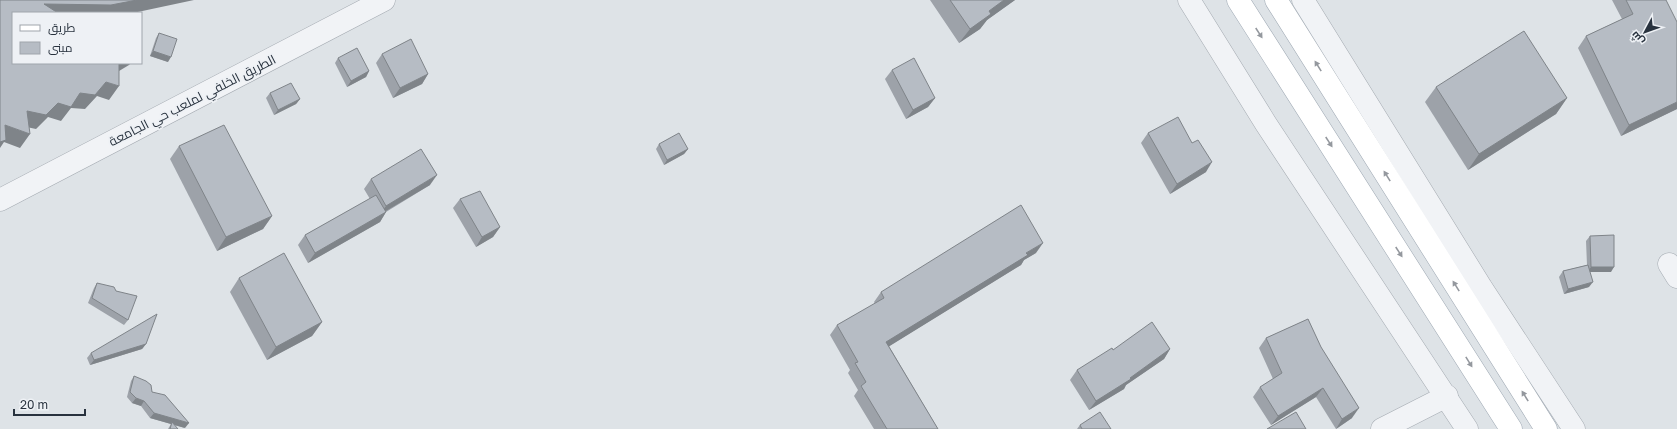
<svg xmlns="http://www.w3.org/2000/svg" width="1677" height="429" font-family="'Golos Text',Cairo,sans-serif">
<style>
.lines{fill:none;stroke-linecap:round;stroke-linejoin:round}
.street-casing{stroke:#a4aab1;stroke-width:23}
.primary-casing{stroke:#9ea8b3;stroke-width:23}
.street{stroke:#f1f3f6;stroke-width:22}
.primary{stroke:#fff;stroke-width:22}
.wall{fill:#9da2a9}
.shaded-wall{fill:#7f8489}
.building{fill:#b6bcc4;stroke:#7f8489}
.oneway{fill:#94989e}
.labels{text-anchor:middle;stroke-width:3.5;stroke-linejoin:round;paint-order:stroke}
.street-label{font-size:13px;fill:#28323e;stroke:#eef1f5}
</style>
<rect width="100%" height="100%" fill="#dee3e7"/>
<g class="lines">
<defs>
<g id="street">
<polyline points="1189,0 1266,124 1467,429"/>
<polyline points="1303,0 1481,287 1574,429"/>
<polyline points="0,200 384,0"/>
<polyline points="1669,264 1677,277"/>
<polyline points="1382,429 1447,396"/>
</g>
<g id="primary">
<polyline points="1238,0 1511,429"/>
<polyline points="1276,0 1546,429"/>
</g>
</defs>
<use href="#street" class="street-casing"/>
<use href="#primary" class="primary-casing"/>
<use href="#street" class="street"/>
<use href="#primary" class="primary"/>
</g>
<g class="wall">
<polygon points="930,0 1015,0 987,20 980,29 959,43"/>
<polygon points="1612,0 1666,0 1677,109 1621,136 1578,48 1586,36 1622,19"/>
<polygon points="159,33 168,62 150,56 156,38"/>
<polygon points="382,54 428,74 422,84 393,98 376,63"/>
<polygon points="338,58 369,71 366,77 347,87 335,63"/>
<polygon points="892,70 935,98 928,107 906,119 885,79"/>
<polygon points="1436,87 1567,98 1556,114 1468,170 1425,102"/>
<polygon points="270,93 300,99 296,104 274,115 266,98"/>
<polygon points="1148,133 1206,172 1170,194 1141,143"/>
<polygon points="659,144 688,149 684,154 664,165 656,149"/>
<polygon points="179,146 272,216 263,229 217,251 170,159"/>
<polygon points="371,179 430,185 386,212 380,222 308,263 298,245 305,235 370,199 364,189"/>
<polygon points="460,199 500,227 493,237 476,247 453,208"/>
<polygon points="1590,236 1611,272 1590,272 1589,287 1564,294 1559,277 1563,271 1587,265 1586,241"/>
<polygon points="1036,253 1024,260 1021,265 1003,276 889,346 938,429 874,429 854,396 858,390 848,373 850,370 830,335 837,325 875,304 874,302 881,292"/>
<polygon points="239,278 322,322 312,336 267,360 230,292"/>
<polygon points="97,283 128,320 124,325 88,303 94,288"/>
<polygon points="1308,319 1352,418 1336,429 1316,397 1271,425 1253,397 1260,387 1273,379 1259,348 1266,338"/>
<polygon points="146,344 142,349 90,365 87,358 91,353"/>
<polygon points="1170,349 1164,359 1126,385 1124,389 1089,410 1070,380 1077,370 1113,350"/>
<polygon points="134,376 152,392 185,428 174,425 178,429 168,429 171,424 150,418 141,406 132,403 127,397 131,381"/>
<polygon points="1080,425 1111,429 1077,429"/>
</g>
<g class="shaded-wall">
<polygon points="137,0 194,0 133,13 38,13 44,4"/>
<polygon points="1004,0 1015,0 987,20 980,29 959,43 970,29 989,11"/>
<polygon points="153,51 171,57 168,62 150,56"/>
<polygon points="119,63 131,63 129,65 109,77"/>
<polygon points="369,71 366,77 347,87 351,81"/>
<polygon points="428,74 422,84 393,98 400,88"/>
<polygon points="106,82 119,86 109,100 97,96 85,109 71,108 61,121 48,117 36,129 17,125 27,111 58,103"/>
<polygon points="935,98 928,107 906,119 913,110"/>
<polygon points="1567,98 1556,114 1468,170 1479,154"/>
<polygon points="300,99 296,104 274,115 278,110"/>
<polygon points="1677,102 1677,109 1621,136 1629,125"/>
<polygon points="5,125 30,134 20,148 4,142 0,148 0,142"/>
<polygon points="688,149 684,154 664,165 667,160"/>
<polygon points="1212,162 1206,172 1170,194 1177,184"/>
<polygon points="437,175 430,185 379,215 386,206"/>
<polygon points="386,212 380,222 308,263 315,253"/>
<polygon points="272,216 263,229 217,251 226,237"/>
<polygon points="500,227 493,237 476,247 482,237"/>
<polygon points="1043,243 1036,253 1024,260 1021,265 1003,276 880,352 886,342 1026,253"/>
<polygon points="1591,267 1614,267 1611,272 1587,272"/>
<polygon points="1593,282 1589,287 1564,294 1568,289"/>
<polygon points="322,322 312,336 267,360 276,347"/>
<polygon points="146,344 142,349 90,365 94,360"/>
<polygon points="1170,349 1164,359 1126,385 1124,389 1089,410 1096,401 1130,378"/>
<polygon points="1323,388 1316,397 1271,425 1278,416"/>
<polygon points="136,398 144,401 141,406 132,403"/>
<polygon points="1359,408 1352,418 1336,429 1342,419"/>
<polygon points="154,413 189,423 185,428 171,424 172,422 171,424 150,418"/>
</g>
<g class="building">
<polygon points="0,0 137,0 111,5 44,4 58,13 13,13 13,63 119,63 119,86 106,82 95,95 80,93 71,107 58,103 46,115 27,111 30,134 5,125 6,140 0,142"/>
<polygon points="950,0 1004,0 989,11 991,14 970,29"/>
<polygon points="1626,0 1666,0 1677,22 1677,102 1629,125 1586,36 1633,14"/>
<polygon points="1524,31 1567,98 1479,154 1436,87"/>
<polygon points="159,33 177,39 171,57 153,51"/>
<polygon points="411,39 428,74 400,88 382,54"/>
<polygon points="357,48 369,71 351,81 338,58"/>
<polygon points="914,58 935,98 913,110 892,70"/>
<polygon points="291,83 300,99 278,110 270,93"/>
<polygon points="1178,117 1192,143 1198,140 1212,162 1177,184 1148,133"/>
<polygon points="224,125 272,216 226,237 179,146"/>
<polygon points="679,133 688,149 667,160 659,144"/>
<polygon points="421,149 437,175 386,206 371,179"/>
<polygon points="480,191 500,227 482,237 460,199"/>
<polygon points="376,195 386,212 315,253 305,235"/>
<polygon points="1021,205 1043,243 1026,253 1028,255 1010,266 886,342 938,429 887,429 861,386 866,382 855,363 858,362 837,325 884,298 881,292"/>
<polygon points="1614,235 1614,267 1591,267 1590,236"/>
<polygon points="284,253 322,322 276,347 239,278"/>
<polygon points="1588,265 1593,282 1568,289 1563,271"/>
<polygon points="97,283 114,287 116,291 137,296 128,320 92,298"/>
<polygon points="157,314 146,344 94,360 91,353"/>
<polygon points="1308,319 1321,347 1359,408 1342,419 1323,388 1278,416 1260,387 1282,373 1266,338"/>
<polygon points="1152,322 1170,349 1130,378 1131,379 1096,401 1077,370 1112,348 1113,350"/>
<polygon points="134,376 146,381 151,385 152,392 165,395 189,423 154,413 144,401 136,398 130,392"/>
<polygon points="1100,412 1111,429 1082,429 1080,425"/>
<polygon points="1296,412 1306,429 1267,429"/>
<polygon points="172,422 178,429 170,429"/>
</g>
<defs><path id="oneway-solid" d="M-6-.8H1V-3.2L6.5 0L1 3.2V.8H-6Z"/></defs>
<g class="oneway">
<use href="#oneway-solid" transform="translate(1259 33) rotate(57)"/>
<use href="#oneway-solid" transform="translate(1318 66) rotate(-122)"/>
<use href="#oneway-solid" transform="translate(1329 142) rotate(57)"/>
<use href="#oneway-solid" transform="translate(1387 176) rotate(-122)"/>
<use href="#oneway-solid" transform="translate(1399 252) rotate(57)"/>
<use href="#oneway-solid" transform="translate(1456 286) rotate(-122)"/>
<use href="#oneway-solid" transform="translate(1469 362) rotate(58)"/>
<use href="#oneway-solid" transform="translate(1525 396) rotate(-122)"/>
</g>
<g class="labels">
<g class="street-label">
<text transform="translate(192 100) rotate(-27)" y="5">الطريق الخلفي لملعب حي الجامعة</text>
</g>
</g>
<rect x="12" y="12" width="130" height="52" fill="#eef1f5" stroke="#9fa5ac"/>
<rect x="20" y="25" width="20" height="6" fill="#ffffff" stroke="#9fa5ac"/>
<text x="48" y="32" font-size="12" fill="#28323e">طريق</text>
<rect x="20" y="42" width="20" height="12" fill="#b6bcc4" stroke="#9fa5ac"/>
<text x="48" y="52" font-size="12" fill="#28323e">مبنى</text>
<g transform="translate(1645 32) rotate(229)" stroke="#eef1f5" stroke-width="3" paint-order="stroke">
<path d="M0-3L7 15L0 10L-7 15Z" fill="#28323e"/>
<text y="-6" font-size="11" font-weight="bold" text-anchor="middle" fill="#28323e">ش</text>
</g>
<path d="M14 409v6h71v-6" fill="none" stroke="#28323e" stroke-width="2"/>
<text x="20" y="409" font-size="12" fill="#28323e" stroke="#eef1f5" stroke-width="3" paint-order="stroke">20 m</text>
</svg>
